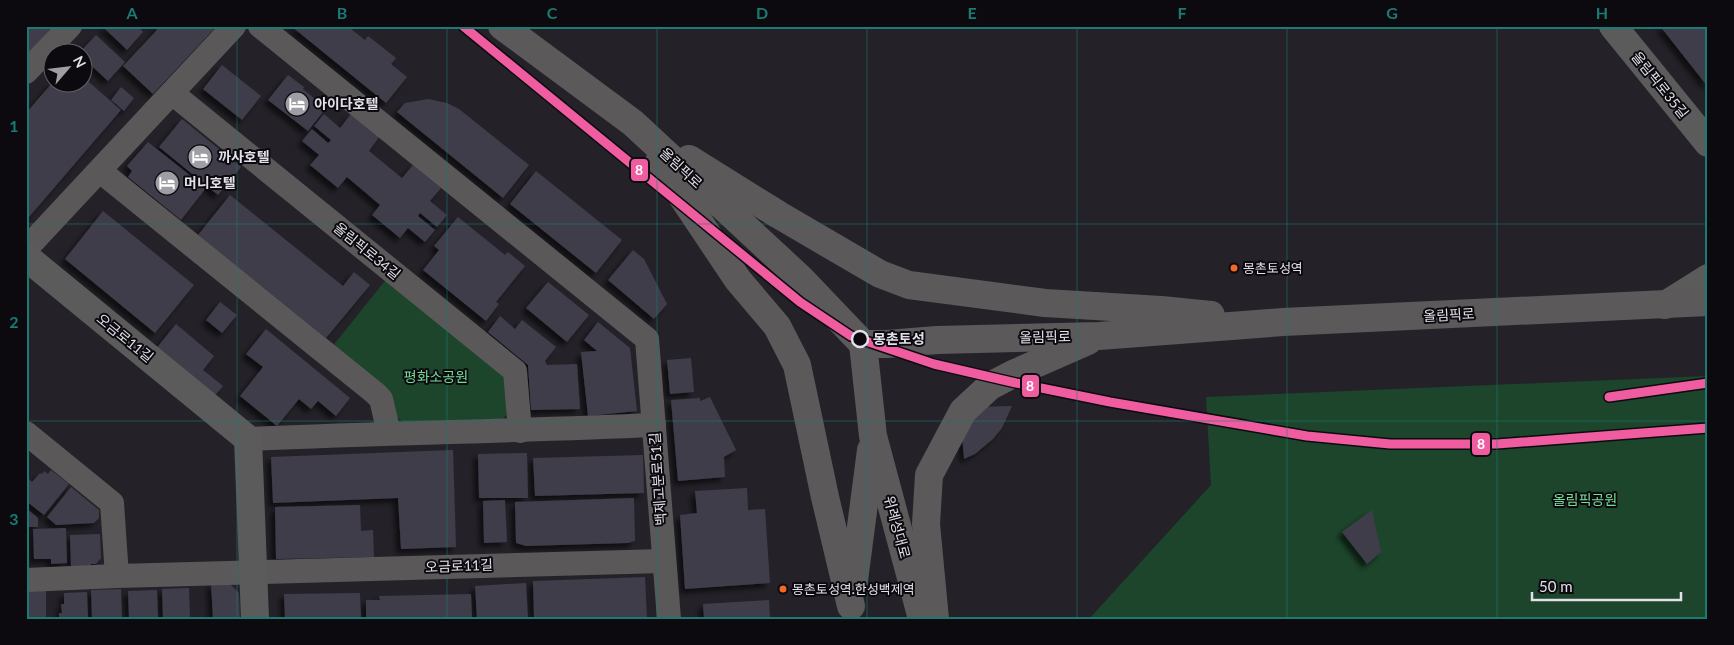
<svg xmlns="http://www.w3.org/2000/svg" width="1734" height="645" font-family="Lato,'Noto Sans KR',sans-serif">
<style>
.green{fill:#1c452b}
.building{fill:#413c4c;filter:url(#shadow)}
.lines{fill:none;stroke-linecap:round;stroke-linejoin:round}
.street{stroke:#5a5858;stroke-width:24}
.secondary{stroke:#5c5b5b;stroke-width:28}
.primary{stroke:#5b595a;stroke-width:28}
.metro-1-casing{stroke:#0c0a0f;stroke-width:12}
.metro-1{stroke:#ef5da0;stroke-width:9}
.grid{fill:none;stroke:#1a7b74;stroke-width:1;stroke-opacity:0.55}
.bus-dot{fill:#f36827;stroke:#0c0a0f;stroke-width:2}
.stop-dot{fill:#0c0a0f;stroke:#e2e0e8;stroke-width:2.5}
.labels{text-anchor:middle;stroke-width:4;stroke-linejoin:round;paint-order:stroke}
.bus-label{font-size:13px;fill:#e2e0e8;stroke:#0c0a0f;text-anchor:start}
.street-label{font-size:14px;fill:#e2e0e8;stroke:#0c0a0f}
.poi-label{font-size:14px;font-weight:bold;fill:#e2e0e8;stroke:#0c0a0f;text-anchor:start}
.stop-label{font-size:14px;font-weight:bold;fill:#e2e0e8;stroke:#0c0a0f;text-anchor:start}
.park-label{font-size:14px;fill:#74dd97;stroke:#0c0a0f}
.line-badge{stroke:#0c0a0f;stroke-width:2}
.badge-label{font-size:14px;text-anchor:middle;font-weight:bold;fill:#fff}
.neatline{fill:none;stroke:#1a7b74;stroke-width:2}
.grid-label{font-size:16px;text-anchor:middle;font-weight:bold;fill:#1a7b74}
</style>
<defs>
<filter id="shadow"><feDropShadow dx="-4.5" dy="4.5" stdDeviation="2.5" flood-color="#0009"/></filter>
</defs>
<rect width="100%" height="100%" fill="#242228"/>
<g class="green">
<polygon points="388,277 508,374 510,411 500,422 405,425 332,347"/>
<polygon points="1708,376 1708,619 1089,619 1211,485 1206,397"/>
</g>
<g class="building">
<polygon points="26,26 53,26 26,56"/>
<polygon points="102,26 138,26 143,32 127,50"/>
<polygon points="154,26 211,26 214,29 153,94 123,66 157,30"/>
<polygon points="291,26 347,26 365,40 368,36 396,58 391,64 407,77 386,103"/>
<polygon points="1660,26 1708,26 1708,87"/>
<polygon points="96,35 125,62 108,81 82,57 82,52 80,52"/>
<polygon points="222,65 261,96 242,120 203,89"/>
<polygon points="288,75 304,87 303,89 326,108 308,131 268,100"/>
<polygon points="82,76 121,110 29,217 26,214 26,113 53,82 82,82"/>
<polygon points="121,87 134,98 124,111 111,100"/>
<polygon points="428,99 447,103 459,109 529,165 503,198 397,112 405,103"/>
<polygon points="324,114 340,128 351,114 379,137 369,151 402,178 413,165 441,188 430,201 447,215 437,227 420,213 418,216 435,230 425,242 408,228 400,238 372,215 380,205 347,177 338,188 310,165 319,155 302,141 312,129 328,143 331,140 314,126"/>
<polygon points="182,119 241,167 218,195 159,147"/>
<polygon points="148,142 206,188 181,220 128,177 132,171 127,166"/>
<polygon points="536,171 622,240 596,273 510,204"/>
<polygon points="230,195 343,286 354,272 370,285 326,338 198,235"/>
<polygon points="103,211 194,285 155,333 65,259"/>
<polygon points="458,217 505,255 508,252 525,266 496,302 499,304 486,321 423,270 439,250 434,246"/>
<polygon points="633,250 644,259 667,304 654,319 608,280"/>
<polygon points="548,282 589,315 567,342 526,308"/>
<polygon points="220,302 237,315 222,333 206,320"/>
<polygon points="500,316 515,329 522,320 556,347 545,361 547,365 577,364 580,409 531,410 528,365 488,332"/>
<polygon points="598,322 630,348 637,411 588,416 581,352 597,351 584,340"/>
<polygon points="176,324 214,356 203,370 223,386 212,399 154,351"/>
<polygon points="266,329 350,398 336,416 318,401 311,409 299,399 277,426 240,396 263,367 246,354"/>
<polygon points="691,358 694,392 670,394 667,360"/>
<polygon points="710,397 736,450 724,457 725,477 678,481 671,400 700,398 700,401"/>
<polygon points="1012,406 1002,428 993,439 975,454 964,459 961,424 977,407"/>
<polygon points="453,450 456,547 401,549 398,498 273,503 271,457"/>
<polygon points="527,453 528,498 479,498 478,454"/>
<polygon points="643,455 644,493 535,496 533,458"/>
<polygon points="51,470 69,484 44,515 26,501 26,482 29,479 32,482 40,473 42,474 44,471 48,474"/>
<polygon points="71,487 99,510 99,518 94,523 56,525 47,517"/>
<polygon points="747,488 748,510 765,509 770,583 685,589 680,515 697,513 695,491"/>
<polygon points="634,498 635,541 628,543 526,546 516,543 515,502"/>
<polygon points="505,500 507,542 484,543 483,501"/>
<polygon points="360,505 361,531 373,530 374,557 276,559 275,507"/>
<polygon points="26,508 38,518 38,527 26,527"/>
<polygon points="1372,510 1381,552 1367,564 1342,532"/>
<polygon points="66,528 67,563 51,564 51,559 34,559 33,529"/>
<polygon points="100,534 101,558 96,564 91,564 91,567 71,568 70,535"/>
<polygon points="645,577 647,619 534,619 533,581"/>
<polygon points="526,583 528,619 477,619 475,586"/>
<polygon points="211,584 230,584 239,593 240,619 213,619"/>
<polygon points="189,588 190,619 163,619 162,589"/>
<polygon points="121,589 122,619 92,619 91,590"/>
<polygon points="157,590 158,619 129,619 128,591"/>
<rect x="26" y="591" width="20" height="28"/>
<polygon points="87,592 88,619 59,619 59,613 62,613 61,604 64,604 64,593"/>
<polygon points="360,593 361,619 285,619 284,594"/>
<polygon points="471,594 472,619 366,619 366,600 380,600 379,596"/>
<polygon points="769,600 770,619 704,619 703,604"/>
</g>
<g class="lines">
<g class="street">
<polyline points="260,26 647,339 669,619"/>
<polyline points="26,72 70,26"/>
<polyline points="172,93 515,371 520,431"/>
<polyline points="100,171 375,393 381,399 389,433"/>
<polyline points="26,249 234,26"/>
<polyline points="26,433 112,503 117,576 664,561"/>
<path d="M248 439C383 433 519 431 654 425"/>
<polyline points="26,580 117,576"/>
</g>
<g class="secondary">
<polyline points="1613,26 1708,143"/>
<polyline points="26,257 248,439 255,619"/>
<polyline points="1665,305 1708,278"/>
</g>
<g class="primary">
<polyline points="502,26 633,123 800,278 863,344 887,344 937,340 1099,336 1283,322 1708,302"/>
<polyline points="689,159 779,215 880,274 909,285 1045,303 1161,310 1211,315"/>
<polyline points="659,162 738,280 777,326 797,365 825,497 851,606"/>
<polyline points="863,344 873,436 921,615"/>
<polyline points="853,588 871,450"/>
<polyline points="935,619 926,524 929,475 963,411 990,386 1015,373 1088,341"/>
</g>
<defs>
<g id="metro-1">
<polyline points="463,26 800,302 851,336 934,364 1016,383 1110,402 1307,436 1390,444 1497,444 1708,428"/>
<polyline points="1609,397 1708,383"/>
</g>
</defs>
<use href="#metro-1" class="metro-1-casing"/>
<use href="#metro-1" class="metro-1"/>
</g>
<path class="grid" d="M237 26V619M447 26V619M657 26V619M867 26V619M1077 26V619M1287 26V619M1497 26V619M26 224H1708M26 421H1708"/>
<defs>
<symbol id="hotel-disc" viewBox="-11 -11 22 22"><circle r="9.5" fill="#a09ea5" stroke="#0c0a0f"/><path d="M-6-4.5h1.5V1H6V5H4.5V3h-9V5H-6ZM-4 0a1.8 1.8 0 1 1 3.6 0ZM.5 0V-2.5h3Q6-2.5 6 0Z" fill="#fff"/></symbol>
</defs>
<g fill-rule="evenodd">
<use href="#hotel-disc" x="283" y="90" width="28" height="28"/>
<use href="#hotel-disc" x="186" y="143" width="28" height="28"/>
<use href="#hotel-disc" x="153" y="169" width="28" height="28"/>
</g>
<g class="bus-dot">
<circle cx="1234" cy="268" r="4.5"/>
<circle cx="783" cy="589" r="4.5"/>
</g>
<circle class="stop-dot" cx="860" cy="339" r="8"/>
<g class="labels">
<g class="bus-label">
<text x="1243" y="273">몽촌토성역</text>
<text x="792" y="594">몽촌토성역.한성백제역</text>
</g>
<g class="street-label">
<text transform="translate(1660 85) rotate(51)" y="5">올림픽로35길</text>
<text transform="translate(681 168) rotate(43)" y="5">올림픽로</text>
<text transform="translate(367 251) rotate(39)" y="5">올림픽로34길</text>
<text transform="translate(1449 315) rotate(-3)" y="5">올림픽로</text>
<text transform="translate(1045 337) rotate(-1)" y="5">올림픽로</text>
<text transform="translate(125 338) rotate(39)" y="5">오금로11길</text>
<text transform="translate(658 479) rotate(-94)" y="5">백제고분로51길</text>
<text transform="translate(897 527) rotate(75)" y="5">위례성대로</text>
<text transform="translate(459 566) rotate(-2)" y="5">오금로11길</text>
</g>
<g class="poi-label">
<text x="314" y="109">아이다호텔</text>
<text x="218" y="162">까사호텔</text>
<text x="184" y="188">머니호텔</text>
</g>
<g class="stop-label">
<text x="873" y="344">몽촌토성</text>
</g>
<g class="park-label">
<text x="436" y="382">평화소공원</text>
<text x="1585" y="505">올림픽공원</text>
</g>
</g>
<g class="line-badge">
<rect x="630" y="158" width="19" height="24" rx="5" fill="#ef5da0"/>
<rect x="1021" y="374" width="19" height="24" rx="5" fill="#ef5da0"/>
<rect x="1471" y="432" width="20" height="24" rx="5" fill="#ef5da0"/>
</g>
<g class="badge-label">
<text x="639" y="175">8</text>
<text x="1030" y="391">8</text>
<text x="1481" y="449">8</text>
</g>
<rect width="1734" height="645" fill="none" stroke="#0c0a0f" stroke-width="55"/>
<g transform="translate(68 68) rotate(62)"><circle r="24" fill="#0c0a0f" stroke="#626066"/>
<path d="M0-4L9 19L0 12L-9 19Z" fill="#a09ea5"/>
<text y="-8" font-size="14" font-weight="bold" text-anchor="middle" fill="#e2e0e8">N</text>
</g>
<path d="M1532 592v8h149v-8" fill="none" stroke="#e2e0e8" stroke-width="2.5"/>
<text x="1539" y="592" font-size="15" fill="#e2e0e8" stroke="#0c0a0f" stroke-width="4" paint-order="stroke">50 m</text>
<rect x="28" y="28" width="1678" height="590" class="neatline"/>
<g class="grid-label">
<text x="132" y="19">A</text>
<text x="342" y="19">B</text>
<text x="552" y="19">C</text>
<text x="762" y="19">D</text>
<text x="972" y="19">E</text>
<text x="1182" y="19">F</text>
<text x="1392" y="19">G</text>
<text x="1602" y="19">H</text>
<text x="14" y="132">1</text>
<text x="14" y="328">2</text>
<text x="14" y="525">3</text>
</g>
</svg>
